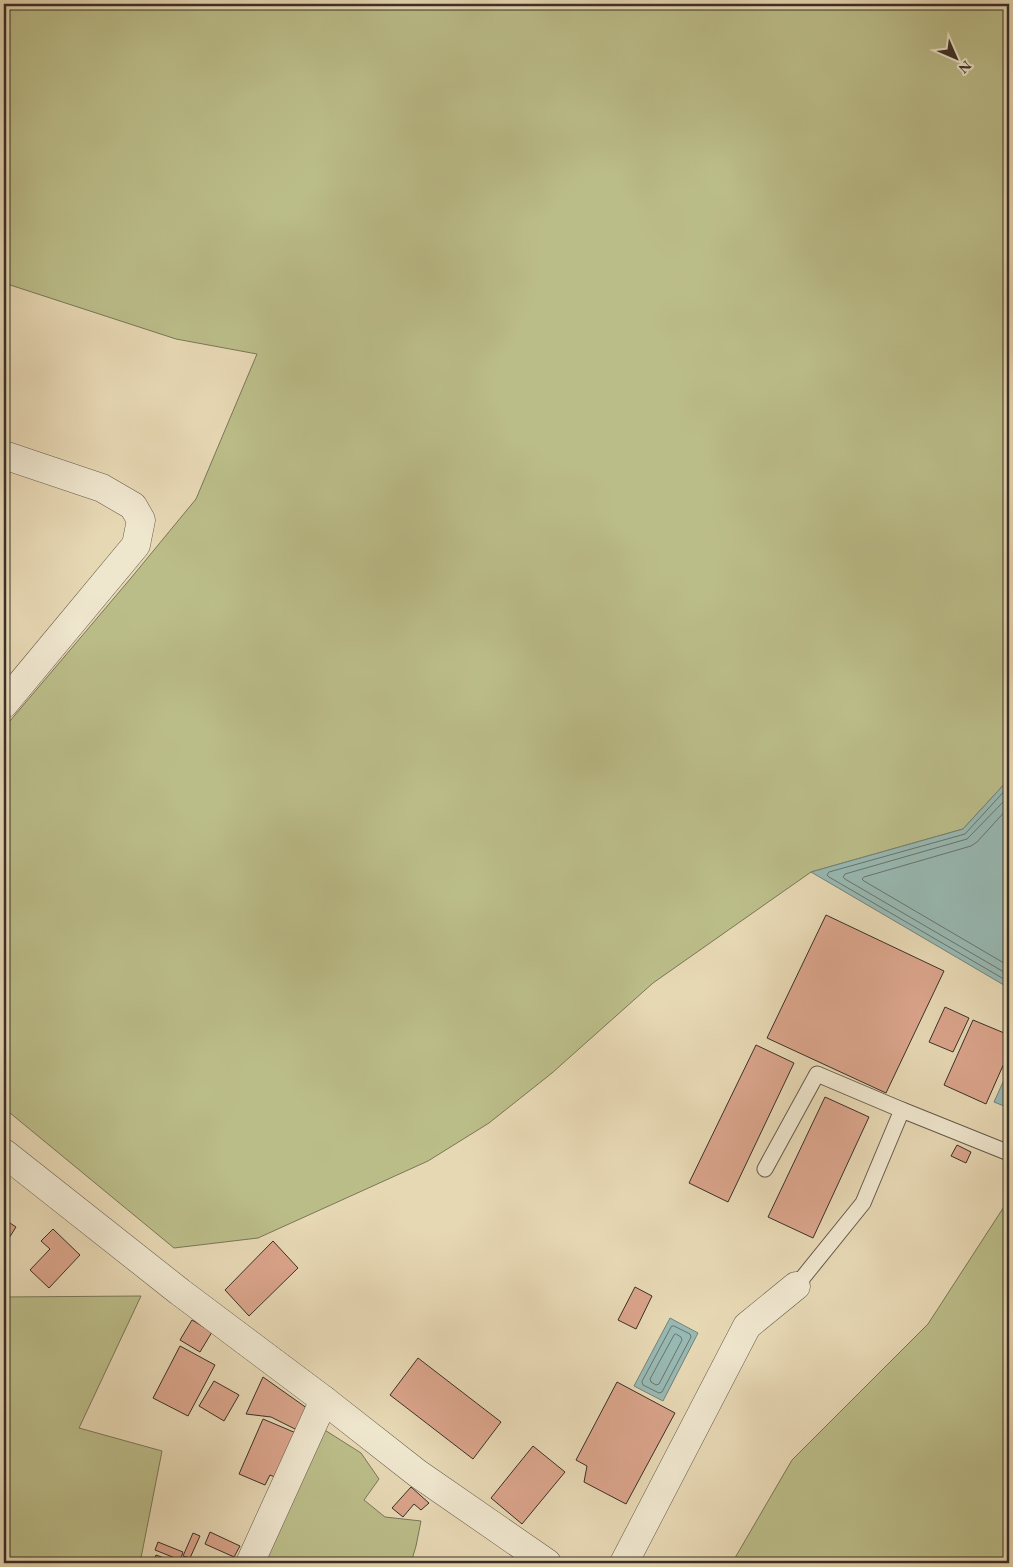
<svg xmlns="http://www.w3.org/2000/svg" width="1013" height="1567" font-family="'EB Garamond',serif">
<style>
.green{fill:#bbbd89;stroke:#7a7658}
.water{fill:#98b9b3;stroke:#72827b}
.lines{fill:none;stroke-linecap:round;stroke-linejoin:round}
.shore{stroke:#69746d;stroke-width:1}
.building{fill:#daa48b;stroke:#3a3027}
.lane-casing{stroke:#655a4a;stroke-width:17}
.street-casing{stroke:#655a4a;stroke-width:29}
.lane{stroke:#efe6ce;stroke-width:15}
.street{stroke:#efe6ce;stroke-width:28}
</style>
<rect width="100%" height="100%" fill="#e7d8b4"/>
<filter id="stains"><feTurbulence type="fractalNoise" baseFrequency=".004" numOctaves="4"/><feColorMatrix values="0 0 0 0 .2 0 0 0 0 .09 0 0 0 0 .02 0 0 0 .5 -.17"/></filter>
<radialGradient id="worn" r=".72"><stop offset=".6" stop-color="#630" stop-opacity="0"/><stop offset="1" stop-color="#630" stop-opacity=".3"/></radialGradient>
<g class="green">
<polygon points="4,4 1009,4 1009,779 963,829 811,872 653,983 552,1073 489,1123 428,1161 258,1238 174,1248 4,1108 4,728 131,578 196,499 257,354 176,339 4,283"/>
<polygon points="1009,1199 1009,1563 732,1563 792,1460 928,1324"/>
<polygon points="141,1296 79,1428 162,1451 140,1563 4,1563 4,1297"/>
<polygon points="320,1427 361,1453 379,1479 364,1500 385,1517 421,1521 416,1546 411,1563 263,1563"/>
</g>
<g class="water">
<polygon points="1009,779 1009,988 811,872 963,829"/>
<polygon points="1008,1071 1009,1072 1009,1108 994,1102"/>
<polygon points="670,1318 698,1333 663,1401 634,1386"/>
</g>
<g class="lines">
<g class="shore">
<polyline points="1009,786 965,834 829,872 827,875 829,877 1009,982"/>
<polyline points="1009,796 967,839 845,874 843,877 845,879 1009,975"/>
<polyline points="1009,807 977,842 971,846 864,877 862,879 864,881 1009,966"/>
<polygon points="672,1326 674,1326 690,1334 691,1337 662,1392 659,1393 643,1385 642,1382"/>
<polygon points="676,1334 681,1337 682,1340 659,1384 656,1385 651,1382 650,1379 674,1335"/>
</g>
</g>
<g class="building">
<polygon points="826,915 944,971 886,1093 767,1038"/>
<polygon points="945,1007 969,1018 953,1052 929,1042"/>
<polygon points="973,1020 1009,1035 1009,1052 986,1104 944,1085"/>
<polygon points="756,1045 794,1063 728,1202 689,1183"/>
<polygon points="825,1097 869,1117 813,1238 768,1217"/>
<polygon points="957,1145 971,1152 966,1163 951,1156"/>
<polygon points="4,1219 16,1227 4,1246"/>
<polygon points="53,1229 80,1255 49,1288 30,1270 50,1249 41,1241"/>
<polygon points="273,1241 298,1268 249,1316 225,1290"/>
<polygon points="635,1287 652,1296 636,1329 618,1320"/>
<polygon points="192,1320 212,1332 200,1352 180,1340"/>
<polygon points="180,1346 215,1365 188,1416 153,1398"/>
<polygon points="418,1358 501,1422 473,1459 390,1395"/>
<polygon points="263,1377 311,1411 301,1432 271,1417 246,1414"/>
<polygon points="214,1381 239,1395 224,1421 199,1406"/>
<polygon points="617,1382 675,1413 626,1504 584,1482 587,1466 576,1460"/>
<polygon points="263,1419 296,1433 277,1478 270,1475 265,1485 239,1474"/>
<polygon points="533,1446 565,1472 522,1524 491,1498"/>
<polygon points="411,1487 429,1503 421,1510 414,1504 403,1517 392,1508"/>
<polygon points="210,1532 240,1546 234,1557 205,1544"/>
<polygon points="193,1533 200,1536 190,1558 183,1556"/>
<polygon points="158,1542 183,1552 180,1560 155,1550"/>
<polygon points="156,1555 178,1563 153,1563"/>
</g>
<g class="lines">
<defs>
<g id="lane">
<polyline points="765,1169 817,1074 902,1110"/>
<polyline points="796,1286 863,1203 902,1110 1009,1153"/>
</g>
<g id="street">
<polyline points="4,455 102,488 133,506 141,520 136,545 4,704"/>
<polyline points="4,1153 180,1292 324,1400 417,1473 547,1563"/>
<polyline points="250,1563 324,1400"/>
<polyline points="624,1563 747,1326 796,1286"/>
</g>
</defs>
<use href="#lane" class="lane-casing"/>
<use href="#street" class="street-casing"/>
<use href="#lane" class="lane"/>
<use href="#street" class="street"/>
</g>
<rect width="1013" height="1567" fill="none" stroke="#e7d8b4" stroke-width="20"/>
<rect x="5" y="5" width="1003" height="1557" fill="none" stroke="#3a3027" stroke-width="2.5"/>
<rect x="10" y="10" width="993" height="1547" fill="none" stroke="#3a3027"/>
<g transform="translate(956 58) rotate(135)" stroke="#efe6ce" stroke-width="4" paint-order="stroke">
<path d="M0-4L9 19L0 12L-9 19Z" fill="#3a3027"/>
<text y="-8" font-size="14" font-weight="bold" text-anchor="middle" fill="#3a3027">N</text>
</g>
<rect width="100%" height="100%" filter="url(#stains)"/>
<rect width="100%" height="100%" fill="url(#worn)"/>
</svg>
